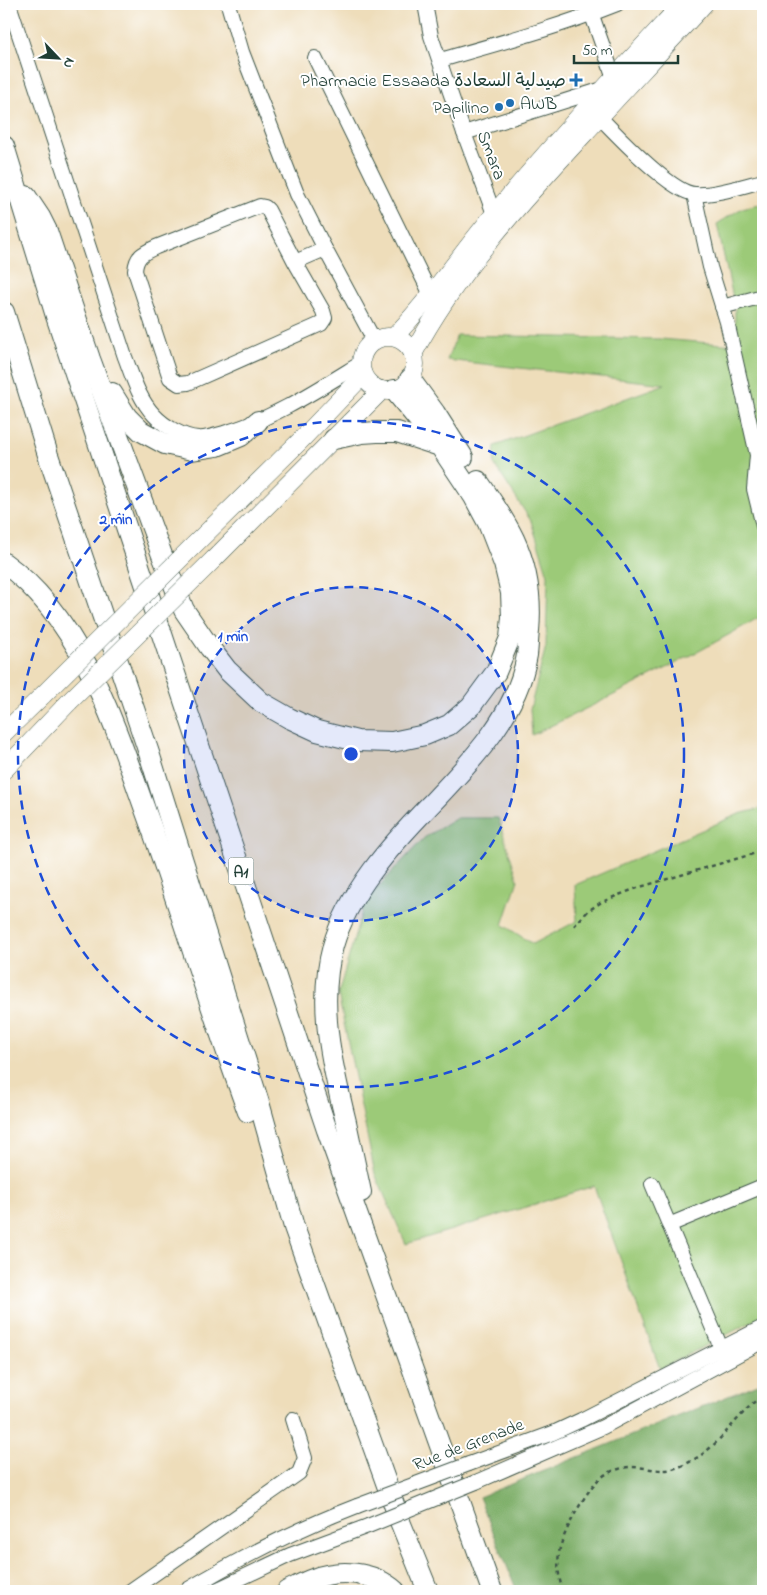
<svg xmlns="http://www.w3.org/2000/svg" width="767" height="1595" font-family="'Indie Flower','Playpen Sans Arabic',sans-serif">
<style>
.green{fill:#9cca78;stroke:#5e8456}
.forest{fill:#7dae68;stroke:#4e764e}
.lines{fill:none;stroke-linecap:round;stroke-linejoin:round}
.minor-casing{stroke:#3e5548;stroke-width:16}
.major-casing{stroke:#3e5548;stroke-width:19}
.highway-casing{stroke:#3e5548;stroke-width:22}
.path{stroke:#3e5548;stroke-width:2.5;stroke-dasharray:4 4;stroke-linecap:butt}
.minor{stroke:#fff;stroke-width:14}
.major{stroke:#fff;stroke-width:18}
.highway{stroke:#fff;stroke-width:20}
.minor-bridge-casing{stroke:#3e5548;stroke-width:16;stroke-linecap:butt}
.major-bridge-casing{stroke:#3e5548;stroke-width:19;stroke-linecap:butt}
.minor-bridge{stroke:#fff;stroke-width:14}
.major-bridge{stroke:#fff;stroke-width:18}
.ring{fill:none;stroke:#1d4ed8;stroke-width:2.5;stroke-dasharray:9 6}
.poi-dot{fill:#1f6fb2;stroke:#fff;stroke-width:2}
.labels{text-anchor:middle;stroke-width:4;stroke-linejoin:round;paint-order:stroke}
.shield{fill:#fff;stroke:#627771;stroke-width:1}
.shield-label{font-size:16px;font-weight:bold;fill:#1f3d34}
.poi-label{font-size:18px;fill:#1f3d34;stroke:#fff;text-anchor:end}
.street-label{font-size:18px;fill:#1f3d34;stroke:#fff}
.centre{fill:#1d4ed8;stroke:#fff;stroke-width:2.5}
.ring-label{font-size:15px;text-anchor:middle;font-weight:bold;fill:#1d4ed8;stroke:#fff;stroke-width:4;stroke-linejoin:round;paint-order:stroke}
</style>
<rect width="100%" height="100%" fill="#fff"/>
<filter id="ink" filterUnits="userSpaceOnUse"><feTurbulence type="fractalNoise" baseFrequency=".02" numOctaves="2"/><feDisplacementMap in="SourceGraphic" scale="10" xChannelSelector="R" yChannelSelector="G"/><feConvolveMatrix kernelMatrix="1 2 1 2 8 2 1 2 1" color-interpolation-filters="sRGB"/></filter>
<filter id="wash" filterUnits="userSpaceOnUse"><feTurbulence type="fractalNoise" baseFrequency=".0096" numOctaves="4" result="noise"/><feDisplacementMap in="SourceGraphic" scale="20" xChannelSelector="R" yChannelSelector="G"/><feGaussianBlur stdDeviation="1.12" result="paint"/><feColorMatrix in="noise" values="0 0 0 0 0 0 0 0 0 0 0 0 0 0 0 0 0 1.4 0 .05"/><feComposite in="paint" operator="in"/></filter>
<g filter="url(#wash)">
<rect width="100%" height="100%" fill="#eeddba"/>
<g class="green">
<path d="M763 203V615C689 659 610 697 532 735L530 709 546 646 548 575 531 521 494 464 495 446 665 384 447 360 457 335 660 339 735 345V307L717 224 742 208Z"/>
<polygon points="763,808 763,1316 660,1369 594,1186 406,1244 375,1174 338,994 365,901 424,838 457,818 498,818 518,880 503,925 533,944 577,921 575,885 739,814"/>
</g>
<polygon class="forest" points="763,1382 763,1591 517,1591 479,1497"/>
</g>
<g filter="url(#ink)">
<g class="lines">
<defs>
<g id="minor">
<path d="M9 4 125 357C133 378 139 399 154 415 164 426 183 437 198 438 206 439 216 435 224 433 273 419 317 390 361 363"/>
<polyline points="228,4 242,52 297,194 325,249 374,340"/>
<polyline points="425,4 431,36 464,133 494,214"/>
<polyline points="588,4 614,78 619,84"/>
<polyline points="315,58 431,295"/>
<path d="M440 60C500 43 559 27 617 4"/>
<path d="M593 110C611 129 671 193 695 194 714 196 745 185 763 181"/>
<polyline points="464,133 603,89"/>
<polyline points="694,194 710,267 727,322 757,455 754,489 763,526"/>
<path d="M295 262 268 210 265 207 260 206 156 247C143 253 136 256 135 271L170 378 179 384 188 383 321 324 325 318 323 311 295 262 325 249"/>
<polyline points="722,307 763,296"/>
<polyline points="652,1184 724,1355"/>
<polyline points="669,1225 763,1186"/>
<polyline points="469,1464 553,1433 581,1420 763,1327"/>
<polyline points="476,1482 603,1427 763,1341"/>
<polyline points="130,1591 299,1473 305,1458 293,1419"/>
<path d="M185 1591C240 1558 297 1529 357 1506"/>
<polyline points="214,1591 290,1555 368,1526"/>
</g>
<g id="major">
<path d="M394 337C435 294 468 244 507 199 563 132 623 68 682 4"/>
<circle cx="388" cy="364" r="27"/>
<path d="M413 354C456 273 520 203 583 135 623 91 664 48 704 4"/>
<polyline points="193,546 300,441 363,375"/>
<polyline points="213,560 382,390"/>
<polyline points="4,733 43,695"/>
<polyline points="4,770 69,702"/>
</g>
<g id="highway">
<polyline points="4,146 56,316 327,1130 492,1591"/>
<polyline points="26,196 40,217 47,231 90,359 162,555 184,610 210,648 227,670 261,702 289,718 317,731 357,741 392,742 425,735 449,725 471,706 496,672 510,638 512,617 511,593 504,564 488,523 474,497 440,446 397,432 377,432 362,433 334,439"/>
<polyline points="4,312 48,455 149,753 260,1106 294,1227 401,1524 428,1591"/>
<polyline points="410,379 435,413 463,457"/>
<polyline points="394,390 440,446"/>
<polyline points="112,393 127,417 141,431 165,444 192,450 217,446 241,436 258,421"/>
<path d="M4 563C85 621 118 736 151 826 184 921 213 1017 248 1112"/>
<path d="M361 1192C356 1169 351 1145 346 1122 332 1065 317 1004 333 946 348 893 391 845 429 806 469 764 517 716 527 655 528 647 528 639 529 631 532 598 528 569 514 539 504 518 491 500 478 481"/>
<path d="M287 1591C296 1587 304 1582 313 1579 339 1569 373 1571 395 1591"/>
</g>
</defs>
<use href="#minor" class="minor-casing"/>
<use href="#major" class="major-casing"/>
<use href="#highway" class="highway-casing"/>
<g class="path">
<polyline points="574,926 588,911 600,903 616,896 640,887 763,851"/>
<path d="M563 1591C559 1580 557 1566 559 1553 561 1536 584 1495 596 1482 602 1476 610 1471 619 1469 634 1464 648 1470 664 1470 674 1470 685 1465 693 1460 721 1445 737 1414 763 1395"/>
</g>
<use href="#minor" class="minor"/>
<use href="#major" class="major"/>
<use href="#highway" class="highway"/>
<defs>
<g id="minor-bridge">
<polyline points="357,1506 469,1464"/>
<polyline points="368,1526 476,1482"/>
</g>
<g id="major-bridge">
<polyline points="43,695 193,546"/>
<polyline points="69,702 213,560"/>
</g>
</defs>
<use href="#minor-bridge" class="minor-bridge-casing"/>
<use href="#major-bridge" class="major-bridge-casing"/>
<use href="#minor-bridge" class="minor-bridge"/>
<use href="#major-bridge" class="major-bridge"/>
</g>
</g>
<circle cx="351" cy="754" r="167" fill="#1d4ed8" fill-opacity=".12"/>
<g class="ring">
<circle cx="351" cy="754" r="167"/>
<circle cx="351" cy="754" r="333"/>
</g>
<g class="poi-dot">
<path d="M573.5 72.5h5v5h5v5h-5v5h-5v-5h-5v-5h5z"/>
<circle cx="510" cy="103" r="5"/>
<circle cx="499" cy="107" r="5"/>
</g>
<g class="labels">
<rect class="shield" x="228.5" y="857.5" width="25" height="27" rx="4"/>
<g class="shield-label">
<text x="241" y="877">A1</text>
</g>
<g class="poi-label">
<text x="566" y="86">Pharmacie Essaada صيدلية السعادة</text>
<text x="520" y="109" text-anchor="start">AWB</text>
<text x="489" y="113">Papilino</text>
</g>
<g class="street-label">
<text transform="translate(492 155) rotate(69)" y="6">Smara</text>
<text transform="translate(468 1444) rotate(-21)" y="6">Rue de Grenade</text>
</g>
</g>
<circle cx="351" cy="754" r="8" class="centre"/>
<g class="ring-label">
<text x="116" y="524">2 min</text>
<text x="233" y="641">1 min</text>
</g>
<rect width="767" height="1595" fill="none" stroke="#fff" stroke-width="20"/>
<g transform="translate(58 58) rotate(115)" stroke="#ffffff" stroke-width="4" paint-order="stroke">
<path d="M0-4L9 19L0 12L-9 19Z" fill="#1f3d34"/>
<text y="-8" font-size="14" font-weight="bold" text-anchor="middle" fill="#1f3d34">N</text>
</g>
<path d="M574 55v8h104v-8" fill="none" stroke="#1f3d34" stroke-width="2.5"/>
<text x="582" y="55" font-size="15" fill="#1f3d34" stroke="#ffffff" stroke-width="4" paint-order="stroke">50 m</text>
</svg>
